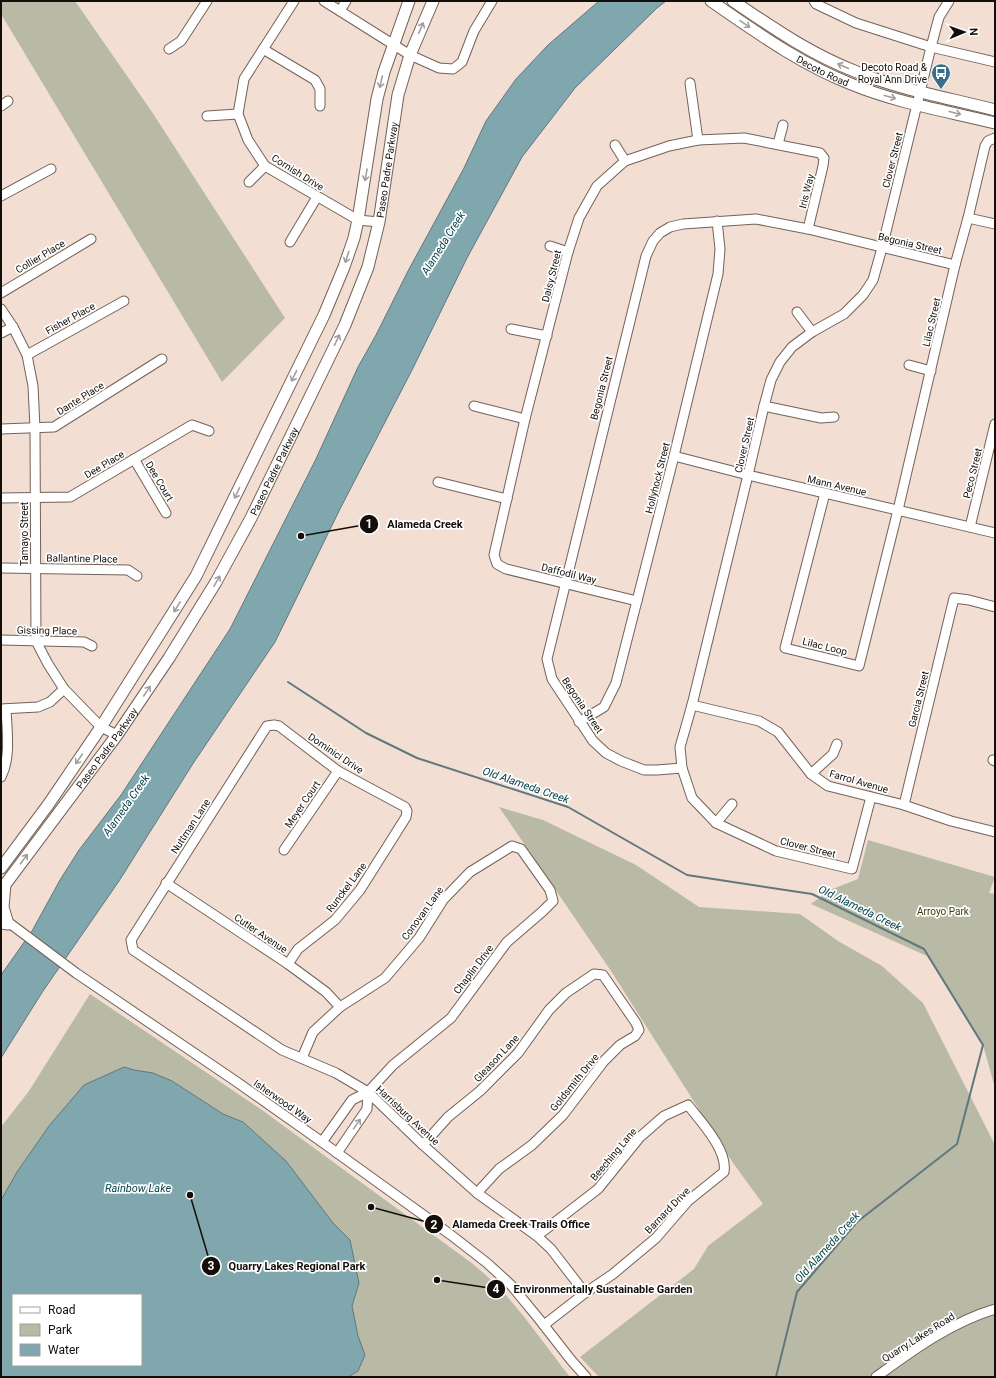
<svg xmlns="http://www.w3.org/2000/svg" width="996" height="1378" font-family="Roboto,sans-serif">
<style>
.green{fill:#b8baa6;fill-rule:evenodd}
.water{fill:#80a6ae;stroke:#60787d;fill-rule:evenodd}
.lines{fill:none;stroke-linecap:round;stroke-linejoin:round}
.stream{stroke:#60787d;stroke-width:2}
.minor-casing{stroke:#736258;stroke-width:11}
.major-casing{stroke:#736258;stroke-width:13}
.minor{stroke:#fff;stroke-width:9}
.major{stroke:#fff;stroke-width:11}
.oneway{stroke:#a19f9d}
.labels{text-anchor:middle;stroke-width:3.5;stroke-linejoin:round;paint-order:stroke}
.poi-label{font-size:10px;fill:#140e0a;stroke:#fff;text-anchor:end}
.street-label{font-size:10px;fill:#140e0a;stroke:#fff}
.park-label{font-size:10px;fill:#3b3e06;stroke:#fff}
.water-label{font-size:11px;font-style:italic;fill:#03414a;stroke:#fff}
.leader{fill:none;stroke:#140e0a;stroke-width:1.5}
.callout-dot{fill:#140e0a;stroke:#fff;stroke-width:1.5}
.mark-label{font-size:12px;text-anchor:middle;font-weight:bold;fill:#fff}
.callout-label{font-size:11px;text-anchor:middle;font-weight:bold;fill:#140e0a;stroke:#fff;stroke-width:3.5;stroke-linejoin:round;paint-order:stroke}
</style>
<rect width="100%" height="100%" fill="#f2ded3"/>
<g class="green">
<polygon points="1,1 75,1 152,112 285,318 222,382 1,14"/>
<polygon points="499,807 543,820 636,865 699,907 800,914 838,941 882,966 923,1003 995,1145 995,1377 599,1377 580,1357 694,1269 708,1246 763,1204 733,1163 611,971"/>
<polygon points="868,840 995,877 989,893 995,894 995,1088 983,1045 927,956 811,904 830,890 858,879"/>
<path d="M90 994 262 1110 473 1264C483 1273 495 1282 504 1293 528 1320 548 1349 570 1377H1V1127L29 1091ZM13 1295H141V1365H13Z"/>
</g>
<g class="water">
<polygon points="599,1 666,1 657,8 575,88 522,157 467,258 412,370 340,509 275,642 194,762 119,881 43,991 1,1058 1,975 32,931 60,880 79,850 121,795 230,629 315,461 358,367 376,335 408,271 464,168 486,121 516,79 548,45"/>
<path d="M124 1067 134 1070 153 1073 172 1081 223 1114 243 1122 286 1161 333 1223 350 1240 359 1283 352 1306 358 1336 365 1355 358 1371 348 1377H1V1200L17 1172 49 1126 84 1085ZM13 1295H141V1365H13Z"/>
</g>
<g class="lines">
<polyline class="stream" points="288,682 366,733 417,758 568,807 687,875 812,894 924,949 983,1045 957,1144 857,1222 797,1292 776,1377"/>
<defs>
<g id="minor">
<polyline points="294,1 244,79 238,114 248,140 265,166 358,220 379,222"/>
<polyline points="324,1 410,55 439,68 453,69 462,62 474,31 492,1"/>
<polyline points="814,1 816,4 856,23 931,47 995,62"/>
<polyline points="340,11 346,1"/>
<polyline points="169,49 181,41 207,1"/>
<polyline points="263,49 315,80 320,89 320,106"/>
<polyline points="690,83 698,140"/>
<polyline points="1,106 8,101"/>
<polyline points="207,116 238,114"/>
<polyline points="778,144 783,125"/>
<polyline points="615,145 625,161"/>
<polyline points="249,182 265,166"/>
<polyline points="1,196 51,169"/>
<polyline points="968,218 995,224"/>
<polyline points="290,242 317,197"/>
<polyline points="550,246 568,252"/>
<polyline points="1,293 91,239"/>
<polyline points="1,309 13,327 27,355 33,386 35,428 36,641 48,664 64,689 101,727 117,735"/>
<polyline points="797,312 812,332"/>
<polyline points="511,329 547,336"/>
<polyline points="1,333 13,327"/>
<polyline points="27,355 124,301"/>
<polyline points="909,365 931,371"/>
<polyline points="474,406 525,419"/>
<polyline points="764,406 821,418 834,417"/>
<polyline points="1,429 54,427 162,359"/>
<polyline points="674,456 748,475 995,533"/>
<polyline points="134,459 166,513"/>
<polyline points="438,482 507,499"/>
<polyline points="825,493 785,648 859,666 898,510 955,265 968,218 985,146 988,141 995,138"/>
<polyline points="1,498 70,497 192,425 209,431"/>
<polyline points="970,527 995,424"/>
<polyline points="1,568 128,570 137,576"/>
<polyline points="637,601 506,569 497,564 494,555 525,419 568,252 579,218 597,186 625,161 669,146 698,140 744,138 820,153 824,158 823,166 808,229"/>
<polyline points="1,640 84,642 92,646"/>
<polyline points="692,705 759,721 778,732 811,774 828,786 904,805 951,821 995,832"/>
<polyline points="1,709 38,707 50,702 64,689"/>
<polyline points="579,722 604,707 616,683 674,456 718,274 720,249 717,221"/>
<polyline points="993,760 995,761"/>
<polyline points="682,768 657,770 644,770 621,761 606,753 593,741 552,679 547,659 646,256 653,241 660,233 670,227 683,224 756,219 808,229 955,265"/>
<polyline points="811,774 833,754 837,744"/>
<path d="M1 777C11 758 7 730 6 709"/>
<polyline points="871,797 852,869 776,851 716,823 692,798 682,768 680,747 692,705 748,475 764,406 771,380 780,362 792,347 812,332 844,314 863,295 873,280 882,248 931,47 939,17 949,1"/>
<polyline points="904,805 954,598 969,600 995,607"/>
<polyline points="716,823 732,804"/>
<polyline points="284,850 338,771"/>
<polyline points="166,883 288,964 326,992 340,1007"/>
<polyline points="4,919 76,973 234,1080 322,1142 451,1235 487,1263 511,1285 539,1319 571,1360 586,1377"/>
<polyline points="288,964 298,949 335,920 360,890 406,817 407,811 405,807 338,771 279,726 274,725 267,726 131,940 133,950 282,1050 336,1073 368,1092 423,1145 477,1193 537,1236 551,1249 585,1293"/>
<polyline points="302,1058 313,1032 340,1007 385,978 419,938 443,900 470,872 512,846 521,849 550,890 553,901 543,911 507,942 451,1018 393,1065 368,1092 352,1100 322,1142"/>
<polyline points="423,1145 448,1117 480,1091 518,1053 549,1010 566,993 594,974 603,975 636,1023 639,1030 635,1036 620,1045 604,1061 563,1115 532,1145 499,1169 477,1193"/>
<polyline points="337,1153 367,1109 368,1092"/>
<path d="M537 1236 598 1189 640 1137 664 1116 688 1105C701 1122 728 1150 724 1172L688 1201 656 1238 613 1274 585 1293 544 1325"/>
<path d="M876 1377C912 1351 951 1322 995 1309"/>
</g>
<g id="major">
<path id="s1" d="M711 1C756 32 800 64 851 84 897 103 947 111 995 123"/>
<path d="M733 1C773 28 812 55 857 72 901 90 949 98 995 110"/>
<polyline points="1,868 48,805 101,727 196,576 324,315 344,267 354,238 358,220 377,99 384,72 409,1"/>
<path id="s2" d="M1 890 117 735 169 658 216 582 251 518 345 325 368 267 379 222 398 95 410 55 433 1"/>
<polyline points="1,923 8,924 3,907 5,884"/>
</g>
</defs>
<use href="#minor" class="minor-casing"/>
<use href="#major" class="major-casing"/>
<use href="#minor" class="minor"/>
<use href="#major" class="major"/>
</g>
<defs><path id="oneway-shaft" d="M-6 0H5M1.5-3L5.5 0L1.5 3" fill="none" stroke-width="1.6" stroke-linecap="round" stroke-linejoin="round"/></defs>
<g class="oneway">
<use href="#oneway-shaft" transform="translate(745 24) rotate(35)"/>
<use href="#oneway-shaft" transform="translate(421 28) rotate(-67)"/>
<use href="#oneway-shaft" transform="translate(843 66) rotate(-156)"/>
<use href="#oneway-shaft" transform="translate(381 82) rotate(103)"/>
<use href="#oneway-shaft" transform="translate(890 97) rotate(15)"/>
<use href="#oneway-shaft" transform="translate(955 113) rotate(14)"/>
<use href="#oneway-shaft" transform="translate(366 175) rotate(100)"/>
<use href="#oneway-shaft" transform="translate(347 257) rotate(108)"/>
<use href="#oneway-shaft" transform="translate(337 340) rotate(-64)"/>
<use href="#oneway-shaft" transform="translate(294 376) rotate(116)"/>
<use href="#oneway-shaft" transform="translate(237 493) rotate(116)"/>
<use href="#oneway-shaft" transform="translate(217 581) rotate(-60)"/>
<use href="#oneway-shaft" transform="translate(177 607) rotate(122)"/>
<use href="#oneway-shaft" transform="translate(147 691) rotate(-56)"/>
<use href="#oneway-shaft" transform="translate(79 759) rotate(124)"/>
<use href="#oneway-shaft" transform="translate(24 859) rotate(-53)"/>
<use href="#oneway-shaft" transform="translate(357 1124) rotate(-55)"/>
</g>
<defs>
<symbol id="bus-pin" viewBox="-11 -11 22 30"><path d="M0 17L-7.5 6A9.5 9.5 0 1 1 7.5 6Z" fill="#366f88" stroke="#fff"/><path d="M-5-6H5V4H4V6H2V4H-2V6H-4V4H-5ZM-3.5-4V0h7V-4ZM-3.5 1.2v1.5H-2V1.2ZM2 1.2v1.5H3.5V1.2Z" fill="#fff"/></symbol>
</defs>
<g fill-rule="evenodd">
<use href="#bus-pin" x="930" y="62" width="22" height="30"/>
</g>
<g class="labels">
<g class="poi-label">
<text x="927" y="71">Decoto Road &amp;<tspan x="927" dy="12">Royal Ann Drive</tspan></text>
</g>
<g class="street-label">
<text dy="4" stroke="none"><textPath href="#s1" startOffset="132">Decoto Road</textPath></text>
<text transform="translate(892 160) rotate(-76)" y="4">Clover Street</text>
<text dy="4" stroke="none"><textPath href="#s2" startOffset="825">Paseo Padre Parkway</textPath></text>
<text transform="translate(298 172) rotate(32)" y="4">Cornish Drive</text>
<text transform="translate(806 191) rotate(-76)" y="4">Iris Way</text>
<text transform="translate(910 243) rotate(13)" y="4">Begonia Street</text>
<text transform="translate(40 256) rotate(-31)" y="4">Collier Place</text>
<text transform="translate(551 276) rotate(-76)" y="4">Daisy Street</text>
<text transform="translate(70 318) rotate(-29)" y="4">Fisher Place</text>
<text transform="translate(931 322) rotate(-77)" y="4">Lilac Street</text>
<text transform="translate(601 388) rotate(-76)" y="4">Begonia Street</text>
<text transform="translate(80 398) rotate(-32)" y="4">Dante Place</text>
<text transform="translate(744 445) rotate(-77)" y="4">Clover Street</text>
<text transform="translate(104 464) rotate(-31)" y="4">Dee Place</text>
<text dy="4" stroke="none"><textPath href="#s2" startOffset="501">Paseo Padre Parkway</textPath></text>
<text transform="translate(972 473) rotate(-76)" y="4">Peco Street</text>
<text transform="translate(657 478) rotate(-76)" y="4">Hollyhock Street</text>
<text transform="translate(160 481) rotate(59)" y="4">Dee Court</text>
<text transform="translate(837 485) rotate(13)" y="4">Mann Avenue</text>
<text transform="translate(24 534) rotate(-90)" y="4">Tamayo Street</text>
<text transform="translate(82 558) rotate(1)" y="4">Ballantine Place</text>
<text transform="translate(569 573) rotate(14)" y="4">Daffodil Way</text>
<text transform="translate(47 630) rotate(1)" y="4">Gissing Place</text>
<text transform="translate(825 646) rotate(14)" y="4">Lilac Loop</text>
<text transform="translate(918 699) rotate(-76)" y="4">Garcia Street</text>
<text transform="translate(583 705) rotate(56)" y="4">Begonia Street</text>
<text dy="4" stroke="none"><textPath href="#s2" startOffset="177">Paseo Padre Parkway</textPath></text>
<text transform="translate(336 753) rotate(34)" y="4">Dominici Drive</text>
<text transform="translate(859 781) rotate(16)" y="4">Farrol Avenue</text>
<text transform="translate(302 804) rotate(-56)" y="4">Meyer Court</text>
<text transform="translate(190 826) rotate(-57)" y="4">Nuttman Lane</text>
<text transform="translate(808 847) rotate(14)" y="4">Clover Street</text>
<text transform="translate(346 887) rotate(-53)" y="4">Runckel Lane</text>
<text transform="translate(422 913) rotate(-54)" y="4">Conovan Lane</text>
<text transform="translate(261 933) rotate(34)" y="4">Cutler Avenue</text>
<text transform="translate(473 969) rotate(-53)" y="4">Chaplin Drive</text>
<text transform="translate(496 1058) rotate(-47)" y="4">Gleason Lane</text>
<text transform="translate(574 1082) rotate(-51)" y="4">Goldsmith Drive</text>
<text transform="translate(283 1101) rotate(35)" y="4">Isherwood Way</text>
<text transform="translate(408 1115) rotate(43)" y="4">Harrisburg Avenue</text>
<text transform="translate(613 1154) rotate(-50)" y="4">Beeching Lane</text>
<text transform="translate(667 1210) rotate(-46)" y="4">Barnard Drive</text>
<text transform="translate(918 1337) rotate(-32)" y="4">Quarry Lakes Road</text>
</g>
<g class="park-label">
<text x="943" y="915">Arroyo Park</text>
</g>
<g class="water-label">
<text transform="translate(443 243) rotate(-58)" y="4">Alameda Creek</text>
<text transform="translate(526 785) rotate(19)" y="4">Old Alameda Creek</text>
<text transform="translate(126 805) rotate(-55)" y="4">Alameda Creek</text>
<text transform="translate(860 908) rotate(26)" y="4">Old Alameda Creek</text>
<text x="138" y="1192">Rainbow Lake</text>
<text transform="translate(827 1247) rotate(-48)" y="4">Old Alameda Creek</text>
</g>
</g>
<path class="leader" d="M301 536L369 524M371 1207L434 1224M190 1195L211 1266M437 1280L496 1289"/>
<g class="callout-dot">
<circle cx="301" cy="536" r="4"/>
<circle cx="371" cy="1207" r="4"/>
<circle cx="190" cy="1195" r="4"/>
<circle cx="437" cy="1280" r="4"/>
<circle cx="369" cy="524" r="10"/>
<circle cx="434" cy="1224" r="10"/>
<circle cx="211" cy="1266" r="10"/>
<circle cx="496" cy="1289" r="10"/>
</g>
<g class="mark-label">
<text x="369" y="528">1</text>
<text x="434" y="1229">2</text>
<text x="211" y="1270">3</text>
<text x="496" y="1293">4</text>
</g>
<g class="callout-label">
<text x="425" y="528">Alameda Creek</text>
<text x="521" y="1228">Alameda Creek Trails Office</text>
<text x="297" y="1270">Quarry Lakes Regional Park</text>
<text x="603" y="1293">Environmentally Sustainable Garden</text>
</g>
<rect width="996" height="1378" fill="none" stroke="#140e0a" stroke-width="4"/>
<rect x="12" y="1294" width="130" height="72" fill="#ffffff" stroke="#a19f9d"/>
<rect x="20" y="1307" width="20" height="6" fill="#ffffff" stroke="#a19f9d"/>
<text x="48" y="1314" font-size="12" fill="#140e0a">Road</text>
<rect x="20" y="1324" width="20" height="12" fill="#b8baa6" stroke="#a19f9d"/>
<text x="48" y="1334" font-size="12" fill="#140e0a">Park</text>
<rect x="20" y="1344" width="20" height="12" fill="#80a6ae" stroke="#a19f9d"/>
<text x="48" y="1354" font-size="12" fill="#140e0a">Water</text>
<g transform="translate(964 32) rotate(88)" stroke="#ffffff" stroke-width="3" paint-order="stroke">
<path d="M0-3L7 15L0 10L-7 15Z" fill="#140e0a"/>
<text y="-6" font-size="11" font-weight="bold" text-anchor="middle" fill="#140e0a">N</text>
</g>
</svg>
